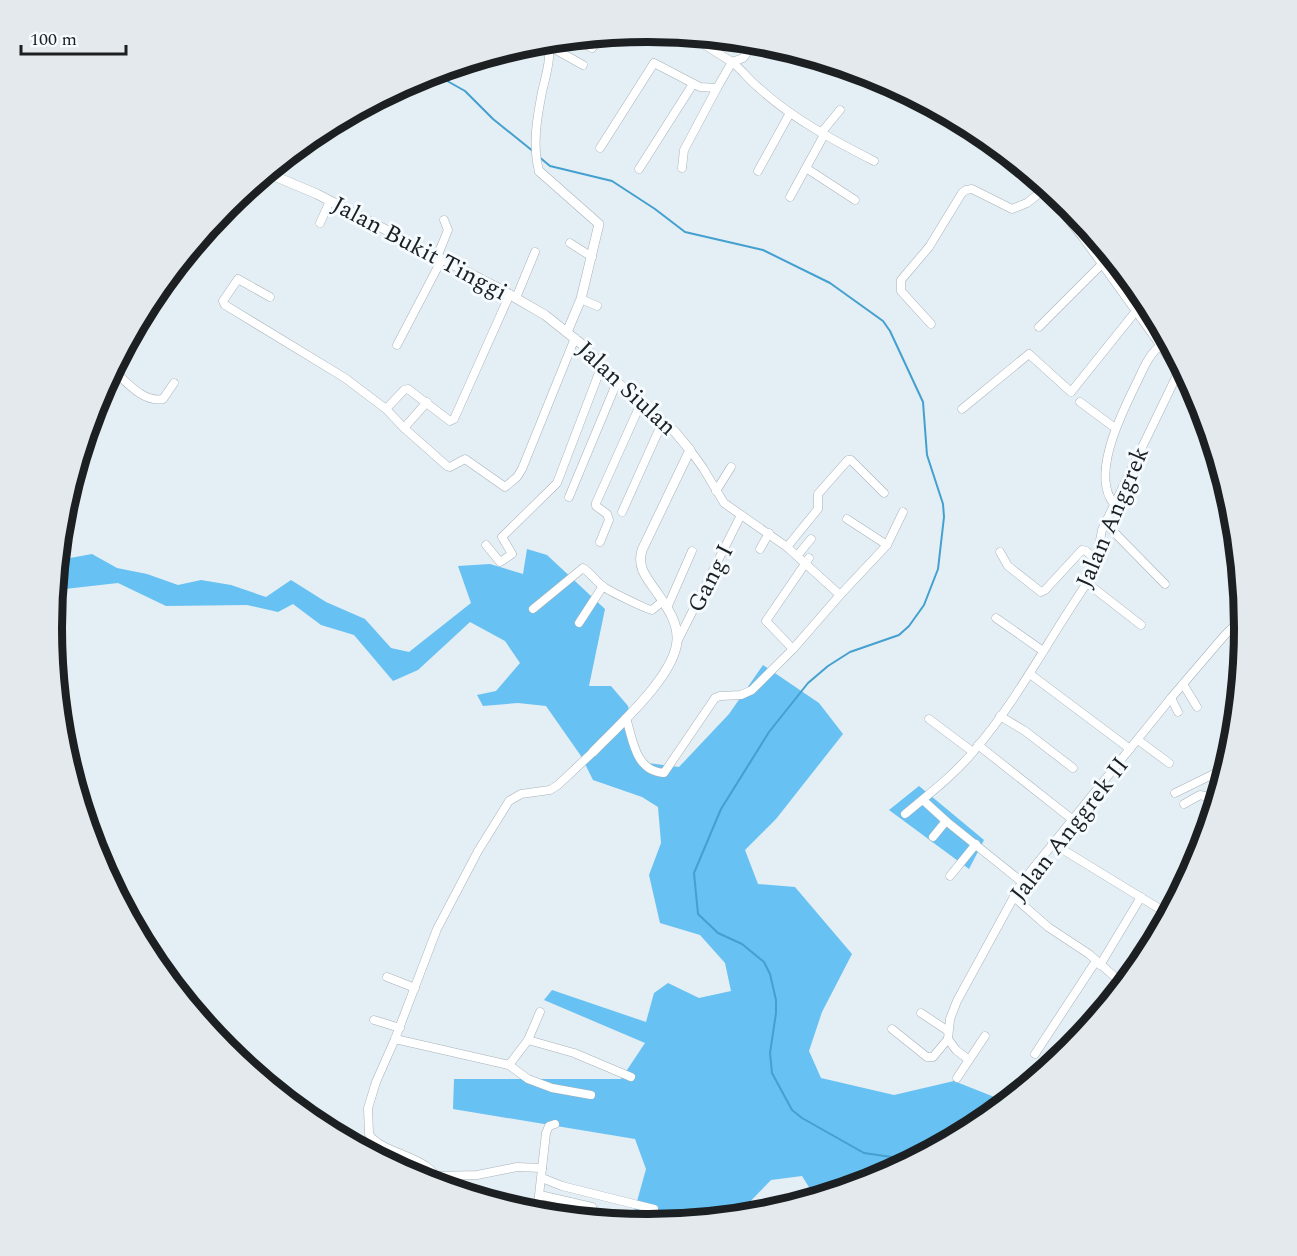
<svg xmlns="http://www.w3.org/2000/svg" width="1297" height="1256" font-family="Spectral,serif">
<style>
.forest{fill:#67c1f2}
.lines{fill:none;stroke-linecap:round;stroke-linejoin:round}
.stream{stroke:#43a0cf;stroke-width:2}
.minor-casing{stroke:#a8b2b8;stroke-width:9}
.tertiary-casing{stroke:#a8b2b8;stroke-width:10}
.minor{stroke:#fff;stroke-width:8}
.tertiary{stroke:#fff;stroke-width:9}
.labels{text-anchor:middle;stroke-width:6;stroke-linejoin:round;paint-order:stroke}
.street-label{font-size:24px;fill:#1c2022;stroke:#f5fbff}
.rim{fill:none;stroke:#1c2022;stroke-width:8}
</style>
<rect width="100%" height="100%" fill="#e4eef5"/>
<g class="forest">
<polygon points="527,549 547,555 605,609 589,686 611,686 628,706 640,762 679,767 729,714 763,665 819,703 843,734 776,819 745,850 758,884 795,887 852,954 822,1012 809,1051 821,1078 894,1095 954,1081 1007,1102 980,1124 876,1179 806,1200 812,1192 802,1176 771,1180 736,1216 648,1224 631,1223 646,1169 635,1139 453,1109 454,1079 621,1079 645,1043 544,1000 552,990 646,1022 654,993 668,983 699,998 731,991 725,963 700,935 660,923 649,875 661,843 658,807 642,797 593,780 581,756 546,706 518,703 483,706 477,695 496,691 520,663 505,641 470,622 418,670 393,681 354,635 321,625 293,604 278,612 247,605 166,606 118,583 56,590 59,560 92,554 117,568 147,574 178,585 201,580 231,585 266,597 291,580 326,602 365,619 391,648 409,652 471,603 458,566 490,564 523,574"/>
<polygon points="919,786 984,840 969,869 889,810"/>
</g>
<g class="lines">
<g class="stream">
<polyline points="433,73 465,91 493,119 534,152"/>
<polyline points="538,156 550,166 612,181 655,209 685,232 763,250 830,283 883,321 890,331 923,402 927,455 943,504 944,517 938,569 924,605 909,626 899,635 850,652 828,666 808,683 769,732 721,809 694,873 698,914 718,933 742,944 764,962 770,974 776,1000 776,1013 770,1053 772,1073 792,1110 802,1118 864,1153 912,1160"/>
</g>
<defs>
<g id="minor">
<polyline points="577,39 592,48 601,36"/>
<path d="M755 42 743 58 732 62C742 70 749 80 759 88 793 119 833 140 874 161"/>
<polyline points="549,46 583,65"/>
<polyline points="821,133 840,110"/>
<polyline points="600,148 654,63 700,87 717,88 732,62 689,35"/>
<polyline points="682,168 684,150 717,88"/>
<polyline points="806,168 855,200"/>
<polyline points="639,169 693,84"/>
<path d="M539 171C532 145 537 118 542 92 546 75 551 59 549 41"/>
<polyline points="758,171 790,113"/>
<polyline points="790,197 824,135"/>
<polyline points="320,223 330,201"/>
<polyline points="570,243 592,257"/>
<polyline points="437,257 448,230 444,220"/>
<polyline points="270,297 238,279 223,301 225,305 345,378 386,409 404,390 408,389 450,421 454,419 510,294"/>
<polyline points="516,298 535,252"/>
<polyline points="581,299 597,306"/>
<polyline points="931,324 901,291 901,280 929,247 962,193 966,190 972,189 1012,209 1027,203 1046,188"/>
<polyline points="1039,327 1102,264"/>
<polyline points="397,345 442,259"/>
<path d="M113 370C127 382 143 403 163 399L174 383"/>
<polyline points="1080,402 1115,428"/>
<polyline points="386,409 404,428 447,466 450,467 465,459 505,487 517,477 522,469 575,338"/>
<polyline points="962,409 1029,354 1071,392 1136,311"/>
<polyline points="404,428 427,402"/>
<polyline points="716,491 731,467"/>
<polyline points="569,497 617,382"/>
<path d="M1114 504C1090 475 1122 413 1136 384 1143 370 1148 355 1161 345"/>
<polyline points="622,512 663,421"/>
<polyline points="847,519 887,545"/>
<polyline points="1105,523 1165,584"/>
<polyline points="600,542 609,520 607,514 596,506 596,503 641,403"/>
<polyline points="486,545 500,562 512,554 502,537 557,483 602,365"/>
<polyline points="787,547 818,509 818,494 848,460 851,460 884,493"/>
<polyline points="760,549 769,533"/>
<polyline points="1000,552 1008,566 1041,592 1045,590 1082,550 1086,551 1096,560"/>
<polyline points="797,556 811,539"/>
<polyline points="1087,583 1141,625"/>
<polyline points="840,595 887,545 903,512"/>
<polyline points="667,608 692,551"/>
<path d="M533 609 583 568C591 573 596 582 604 587 609 591 648 610 652 610L663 601"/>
<polyline points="996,618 1043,651"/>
<polyline points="579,623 603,586"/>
<polyline points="678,640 741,515"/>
<polyline points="793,649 766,621 809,558"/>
<polyline points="1030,674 1130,749"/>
<polyline points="1183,684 1197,707"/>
<polyline points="1171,698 1178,712"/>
<polyline points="1000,716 1025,731 1073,768"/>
<path d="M626 718C633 740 635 771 664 773L715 698 720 696 741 695 752 690 793 649 840 595 787 547 724 503 703 468 690 450"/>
<polyline points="929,719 973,752"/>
<polyline points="1138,740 1169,763"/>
<polyline points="978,745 1073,820"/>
<polyline points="1175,793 1226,768"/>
<polyline points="923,800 946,821 1022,882"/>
<polyline points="1184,804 1200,795 1217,799"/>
<path d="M905 814C928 795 954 775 973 752 1018 700 1049 638 1087 583L1094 571 1102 530 1178 373"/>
<polyline points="933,837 946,821"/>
<polyline points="1052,843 1168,914"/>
<polyline points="950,876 976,844"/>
<polyline points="1014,897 1048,927 1089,954 1124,985"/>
<polyline points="1100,965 1141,897"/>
<polyline points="387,977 415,988"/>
<polyline points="1121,982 1156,928 1167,916"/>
<polyline points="921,1013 948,1031"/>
<polyline points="374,1020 400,1028"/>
<polyline points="892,1029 927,1057 933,1057 948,1039"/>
<polyline points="395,1039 509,1065 528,1079 552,1088 591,1095"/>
<polyline points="528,1040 574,1053 631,1077"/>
<polyline points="1035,1054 1096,961"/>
<polyline points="969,1060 956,1050 948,1039 950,1019 957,1001 1022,882 1171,698 1224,636 1244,616"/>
<polyline points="509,1065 528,1040 540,1012"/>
<polyline points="957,1078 985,1036"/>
<polyline points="436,1176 477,1175 517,1167 542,1168"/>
<polyline points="542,1178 562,1186 654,1209"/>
<path d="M438 1184C436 1157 382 1155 369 1134L368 1108 376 1082 395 1039 437 929 478 851 509 801 521 794 550 790 558 785 593 752"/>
<polyline points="540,1195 592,1207"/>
<polyline points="538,1209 565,1216"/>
<polyline points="537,1213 546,1133 549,1126 555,1124"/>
</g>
<g id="tertiary">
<polyline points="539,171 599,224 581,299 567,332"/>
<path d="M267 173 317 194 500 289 545 315 584 346 617 382 675 432 690 450 642 550C637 567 646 577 656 591 666 606 678 621 677 640 676 675 617 727 593 752"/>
<polyline points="1035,177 1084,238 1161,345 1203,412"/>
</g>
</defs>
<use href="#minor" class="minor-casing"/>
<use href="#tertiary" class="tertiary-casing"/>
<use href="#minor" class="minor"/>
<use href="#tertiary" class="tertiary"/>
</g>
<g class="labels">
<g class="street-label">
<text transform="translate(420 248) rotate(28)" y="8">Jalan Bukit Tinggi</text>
<text transform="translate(627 388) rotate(43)" y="8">Jalan Siulan</text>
<text transform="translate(1112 517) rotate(-67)" y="8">Jalan Anggrek</text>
<text transform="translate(710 578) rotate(-63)" y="8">Gang I</text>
<text transform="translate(1069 829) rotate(-52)" y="8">Jalan Anggrek II</text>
</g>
</g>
<path d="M0 0H1297V1256H0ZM62 628a586 586 0 1 1 1172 0a586 586 0 1 1-1172 0Z" fill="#e4e9ed" fill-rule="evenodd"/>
<path class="rim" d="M62 628a586 586 0 1 1 1172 0a586 586 0 1 1-1172 0Z"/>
<path d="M21 45v9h105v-9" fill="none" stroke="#1c2022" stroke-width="3"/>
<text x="30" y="45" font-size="18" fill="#1c2022" stroke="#f5fbff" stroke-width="4.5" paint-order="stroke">100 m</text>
</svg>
